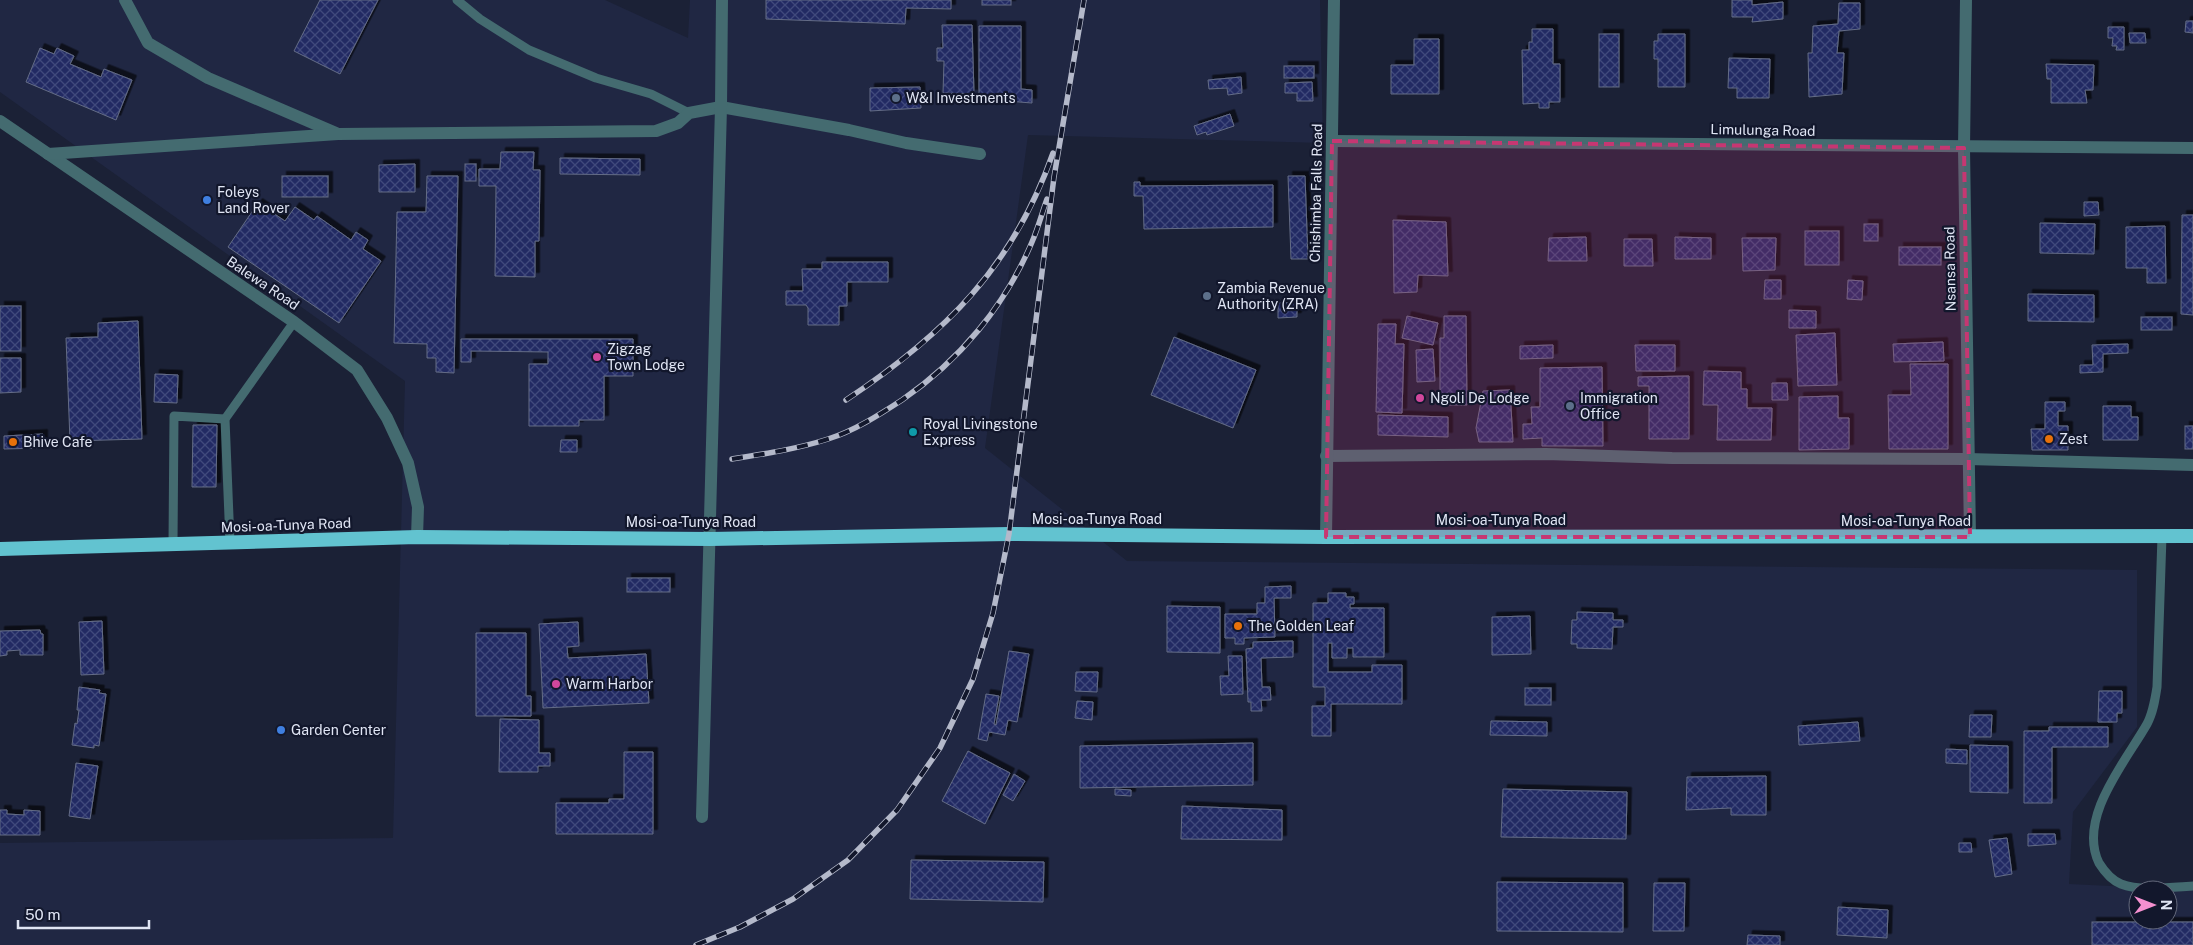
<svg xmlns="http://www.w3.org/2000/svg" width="2193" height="945" font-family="'Public Sans',sans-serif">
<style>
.built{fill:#202743;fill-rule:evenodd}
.building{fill:url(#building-cross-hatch);stroke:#646c86;filter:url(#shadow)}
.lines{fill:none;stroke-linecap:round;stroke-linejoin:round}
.service{stroke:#446b70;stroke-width:9}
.minor{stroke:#446b70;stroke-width:12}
.trunk{stroke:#62c3d0;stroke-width:14}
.rail-casing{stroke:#b4b9ca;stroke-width:5.5}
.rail{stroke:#12172c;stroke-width:4;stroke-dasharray:11;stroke-linecap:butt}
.marked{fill:#c63772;fill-opacity:0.2;stroke:#c63772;stroke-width:4;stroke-dasharray:10 6;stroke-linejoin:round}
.service-dot{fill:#5c6f8a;stroke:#12172c;stroke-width:2}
.shop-dot{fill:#3f7fe0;stroke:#12172c;stroke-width:2}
.hotel-dot{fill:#d1479c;stroke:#12172c;stroke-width:2}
.culture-dot{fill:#0f9aa8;stroke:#12172c;stroke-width:2}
.food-dot{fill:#e8710a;stroke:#12172c;stroke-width:2}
.labels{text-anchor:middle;stroke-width:4.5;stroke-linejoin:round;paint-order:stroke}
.poi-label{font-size:14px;fill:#e0e5f4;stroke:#12172c;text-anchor:start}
.street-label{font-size:14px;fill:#e0e5f4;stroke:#12172c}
</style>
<defs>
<pattern id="building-cross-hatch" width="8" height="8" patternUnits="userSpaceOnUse" patternTransform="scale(1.25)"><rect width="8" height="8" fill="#212b64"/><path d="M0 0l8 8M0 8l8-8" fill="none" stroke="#414a7b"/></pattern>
<filter id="shadow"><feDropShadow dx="4.5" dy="-4.5" stdDeviation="0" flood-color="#0009"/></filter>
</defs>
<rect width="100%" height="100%" fill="#1b2136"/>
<path class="built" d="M0 0H605L688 38 690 0H1320L1323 143 1028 135 985 448 1127 561 2137 570V727L2073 812 2069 884 2193 890V945H0V843L393 838 405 381 0 92ZM2138 890H2168V920H2138Z"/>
<g class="building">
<polygon points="320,0 378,0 340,74 294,51"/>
<polygon points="766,0 951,0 951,9 906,8 905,24 766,19"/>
<rect x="982" y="0" width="29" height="5"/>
<polygon points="1732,0 1752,0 1752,5 1783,2 1783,19 1752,22 1753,17 1732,17"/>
<polygon points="1839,3 1860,3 1860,29 1839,31 1837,53 1844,53 1842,94 1809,97 1808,53 1812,53 1813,26 1838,24"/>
<polygon points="2186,21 2193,21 2193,33 2185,32"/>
<polygon points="942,25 972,25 974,94 943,93 944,61 937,61 937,48 943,48"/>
<polygon points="979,26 1021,26 1021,89 1032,90 1032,103 1006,101 1007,97 979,95"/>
<polygon points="2108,27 2124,27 2124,50 2116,50 2117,46 2112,46 2113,38 2108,38"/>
<polygon points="1532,29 1553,29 1553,64 1560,64 1560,102 1549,102 1549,108 1539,108 1539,103 1523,104 1522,50 1529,50 1529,42 1532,42"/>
<polygon points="2129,33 2145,33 2146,43 2130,43"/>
<rect x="1599" y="34" width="20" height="53"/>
<polygon points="1658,34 1685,34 1685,87 1658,87 1658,59 1654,59 1654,41 1658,41"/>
<polygon points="1414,39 1439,39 1439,94 1391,94 1391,65 1414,65"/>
<polygon points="40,48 54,54 57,48 74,56 70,64 101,77 104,69 132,80 116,120 26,82"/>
<polygon points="1729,58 1770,59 1769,98 1737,98 1737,88 1728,88"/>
<polygon points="2046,64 2094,65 2093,90 2085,90 2087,103 2051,103 2051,79 2047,79"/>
<rect x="1284" y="66" width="30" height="12"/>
<polygon points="1241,77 1242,93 1228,95 1227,88 1209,89 1208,80"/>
<polygon points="1312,82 1313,101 1297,101 1297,93 1285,93 1285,83"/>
<polygon points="920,87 921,108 870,111 870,88"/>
<polygon points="1230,114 1234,126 1207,135 1206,132 1197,135 1194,126"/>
<polygon points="501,152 534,152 533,170 540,170 539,241 535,241 535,277 495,276 496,186 479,186 479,169 500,169"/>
<polygon points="560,158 640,159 640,175 560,174"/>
<polygon points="415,164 415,192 379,192 379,165"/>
<rect x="465" y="164" width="11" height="17"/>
<rect x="282" y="176" width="46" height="21"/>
<polygon points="427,176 458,176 454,373 436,372 436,358 427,358 427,344 394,343 397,212 426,212"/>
<polygon points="1288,176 1305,176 1308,259 1291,259"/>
<polygon points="1134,182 1140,182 1140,186 1273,185 1273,227 1144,229 1143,196 1134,196"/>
<polygon points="2084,202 2098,202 2099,215 2084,216"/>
<polygon points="258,203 285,221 295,207 314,220 317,216 351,240 356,232 368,240 363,249 381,261 339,323 228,247"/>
<polygon points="2182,215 2193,215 2193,315 2181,314"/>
<polygon points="1393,220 1446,222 1448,276 1418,275 1417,292 1394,293"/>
<polygon points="2040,223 2095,224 2094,254 2040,253"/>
<rect x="1864" y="224" width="14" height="17"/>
<polygon points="2165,226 2166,283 2147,283 2147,268 2126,268 2126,227"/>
<rect x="1805" y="231" width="34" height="34"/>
<polygon points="1586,237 1587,261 1548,261 1549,238"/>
<polygon points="1675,237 1711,238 1711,259 1675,259"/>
<polygon points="1742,238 1776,238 1775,270 1743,271"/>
<polygon points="1624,239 1652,239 1653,266 1624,266"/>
<rect x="1899" y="247" width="42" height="18"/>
<polygon points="822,262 888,262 888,282 847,282 847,306 839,306 839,325 808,325 808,308 806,305 786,305 786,291 803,291 802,269 822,269"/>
<polygon points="1765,280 1781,280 1781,299 1764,299"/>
<polygon points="1848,280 1863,281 1862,300 1847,299"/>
<polygon points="2028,294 2094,295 2094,322 2028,321"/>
<polygon points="1297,302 1297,317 1278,318 1278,303"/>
<rect x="0" y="306" width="21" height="45"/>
<polygon points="1789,310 1816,311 1816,328 1789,328"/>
<polygon points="1407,316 1438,323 1433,345 1402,338"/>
<polygon points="1444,316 1466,316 1467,405 1440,405 1440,338 1444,338"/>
<rect x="2141" y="317" width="31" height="13"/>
<polygon points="138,321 142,439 70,441 66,338 98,337 98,323"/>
<polygon points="1378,324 1396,324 1395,344 1404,344 1402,413 1376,412"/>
<polygon points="1835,333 1837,385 1798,386 1796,335"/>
<polygon points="1174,337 1256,370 1233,428 1151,395"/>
<polygon points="461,339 633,339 633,376 604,376 604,420 579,420 579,426 529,426 529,364 548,364 548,352 471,351 471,362 461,362"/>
<polygon points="1943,342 1944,361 1894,362 1893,344"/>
<polygon points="2128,344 2128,353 2103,354 2103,372 2080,373 2080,365 2093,365 2092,345"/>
<polygon points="1553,345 1553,358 1520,359 1520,346"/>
<polygon points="1635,345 1675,345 1675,371 1636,371"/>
<polygon points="1433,349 1435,381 1417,382 1416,350"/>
<polygon points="0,358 21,358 21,392 0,393"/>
<polygon points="1910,364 1948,364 1948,449 1889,449 1888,395 1911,395"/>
<polygon points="1602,367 1603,446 1542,446 1542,438 1523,439 1523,424 1532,424 1531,407 1540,407 1540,368"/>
<polygon points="1704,371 1741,372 1741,389 1747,389 1747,408 1772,408 1771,440 1717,440 1718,405 1703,405"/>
<polygon points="155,374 178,375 177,403 154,402"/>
<polygon points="1689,376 1689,439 1649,439 1649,386 1638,386 1638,377"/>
<polygon points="1772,383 1787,383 1788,400 1772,400"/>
<polygon points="1510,390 1513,442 1479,442 1476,428 1483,391"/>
<polygon points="1838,396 1838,418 1849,418 1849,449 1799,450 1799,397"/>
<polygon points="2045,402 2065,402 2065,411 2058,411 2058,426 2068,426 2068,450 2032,450 2031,429 2045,429"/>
<polygon points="2103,406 2131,406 2131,417 2138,417 2138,440 2103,440"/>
<polygon points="1378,415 1448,417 1448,437 1378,435"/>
<polygon points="193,425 217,425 216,487 192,487"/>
<rect x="2185" y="426" width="8" height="23"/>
<polygon points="43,434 43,448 4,449 4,436"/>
<polygon points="561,440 577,440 577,452 560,452"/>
<rect x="627" y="578" width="43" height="14"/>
<polygon points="1291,586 1291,598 1274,598 1275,637 1244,638 1244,644 1235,644 1235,638 1225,638 1225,614 1257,614 1257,603 1265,603 1265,587"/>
<polygon points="1328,593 1346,593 1346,597 1354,597 1354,604 1350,604 1350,608 1384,608 1384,657 1353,657 1353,648 1347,648 1347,658 1332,658 1332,643 1328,643 1328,672 1372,672 1372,665 1402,665 1402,704 1331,704 1331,736 1312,736 1312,706 1325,706 1325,687 1313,687 1313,603 1328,603"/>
<polygon points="1167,606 1220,607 1220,653 1167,652"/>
<polygon points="1577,612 1613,613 1613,620 1623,620 1623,627 1613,627 1612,649 1577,648 1577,644 1571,644 1572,620 1577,620"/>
<polygon points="1530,616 1531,654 1492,655 1492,617"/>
<polygon points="102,621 104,674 81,675 79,622"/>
<polygon points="578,622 579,646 567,647 568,658 646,654 649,703 543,708 539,624"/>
<polygon points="40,630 41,634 43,634 43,655 20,655 20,650 7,651 7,655 0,656 0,631"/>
<polygon points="476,633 526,633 526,696 531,696 531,716 476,716"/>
<polygon points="1293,641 1293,657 1261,658 1262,687 1270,687 1271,700 1261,700 1262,711 1251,711 1251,702 1248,702 1246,649 1253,648 1253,642"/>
<polygon points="1009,651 1029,654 1017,722 1008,720 1005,735 989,732 987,741 978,739 986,694 999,696 994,724 996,725"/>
<polygon points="1228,656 1242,656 1243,694 1221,695 1220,676 1229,676"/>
<polygon points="1076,672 1098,672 1097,692 1075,691"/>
<polygon points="79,687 100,690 99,693 106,694 99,746 94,745 94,748 72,745 75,723 77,724 79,710 77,710"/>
<rect x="1525" y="688" width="26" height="17"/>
<polygon points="2099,691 2122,691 2122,713 2117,713 2117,722 2098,722"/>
<polygon points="1077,701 1093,702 1092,720 1075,718"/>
<polygon points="1970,715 1992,715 1991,737 1969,737"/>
<polygon points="500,719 539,720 539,753 550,753 550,766 538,766 538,772 499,772"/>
<polygon points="1491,721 1547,722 1547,736 1490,735"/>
<polygon points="1858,722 1860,741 1799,745 1798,726"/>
<polygon points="2049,727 2108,727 2108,747 2052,747 2052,803 2024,803 2024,731 2049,731"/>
<polygon points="1253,743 1253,785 1080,788 1080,746"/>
<polygon points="1970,745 2008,746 2008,793 1970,792"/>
<polygon points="1946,749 1967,750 1967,764 1946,763"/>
<polygon points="968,751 1010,773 985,824 942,801"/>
<polygon points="624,752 653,752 653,834 556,834 556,803 609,803 609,799 624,799"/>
<polygon points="76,763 98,766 90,819 69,816"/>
<polygon points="1014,774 1025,781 1013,801 1003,795"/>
<polygon points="1766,776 1766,815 1731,815 1731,808 1686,810 1687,777"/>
<polygon points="1115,789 1131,790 1131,796 1115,795"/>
<polygon points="1503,789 1627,792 1626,839 1501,837"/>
<polygon points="1182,806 1282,810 1282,840 1181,839"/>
<polygon points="0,810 7,810 7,814 24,815 24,810 40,811 40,835 0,835"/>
<polygon points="2028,834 2055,834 2056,844 2028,846"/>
<polygon points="2007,838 2012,874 1995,877 1989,840"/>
<polygon points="1959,843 1971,843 1972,852 1959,852"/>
<polygon points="911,860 1044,862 1043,902 910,899"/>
<polygon points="1497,882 1623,883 1623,932 1497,931"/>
<polygon points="1654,883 1685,883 1684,931 1653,931"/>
<polygon points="1838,907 1888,910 1887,938 1837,935"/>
<rect x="2092" y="922" width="101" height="23"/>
<polygon points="1748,935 1780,936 1780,945 1747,945"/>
</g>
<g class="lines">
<g class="service">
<polyline points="457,0 480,19 529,50 596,78 651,94 689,113"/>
<path d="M2162 536 2157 687C2155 700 2153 713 2147 724 2126 761 2077 818 2099 863 2104 871 2111 880 2121 884 2142 892 2171 887 2193 886"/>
<polyline points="230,542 225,419 294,322"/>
<polyline points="173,544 174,416 225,419"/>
</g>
<g class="minor">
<polyline points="125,0 148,43 208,78 336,133"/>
<polyline points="1966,0 1964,148 1970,537"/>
<polyline points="0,121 294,322 357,370 387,418 408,463 418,507 417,537"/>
<polyline points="1332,141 2193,148"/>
<polyline points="48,154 338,134 656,131 678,123 689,113 721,107 849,130 906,143 980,154"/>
<polyline points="1326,456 1546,454 1672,458 1968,459 2193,465"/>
<polyline points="1326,537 1334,0"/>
<polyline points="702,817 721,107 722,0"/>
</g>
<polyline class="trunk" points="0,549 417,537 710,539 1009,534 1326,537 2193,536"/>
<defs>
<g id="rail">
<path d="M846 400C945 334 1013 267 1053 153"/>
<path d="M732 459C764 454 797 449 828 439 854 431 879 415 902 400 959 361 1005 306 1032 242 1038 228 1042 213 1047 199"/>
<polyline points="696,945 740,927 793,899 848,860 897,810 940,748 973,679 993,613 1009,534 1054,177 1084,0"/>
</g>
</defs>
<use href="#rail" class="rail-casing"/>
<use href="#rail" class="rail"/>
</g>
<path class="marked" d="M1332 141 1964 148 1970 537H1326Z"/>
<g class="service-dot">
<circle cx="896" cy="98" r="5"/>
<circle cx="1207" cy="296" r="5"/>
<circle cx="1570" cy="406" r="5"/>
</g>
<g class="shop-dot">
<circle cx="207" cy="200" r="5"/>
<circle cx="281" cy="730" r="5"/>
</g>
<g class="hotel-dot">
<circle cx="597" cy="357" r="5"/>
<circle cx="1420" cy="398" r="5"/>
<circle cx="556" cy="684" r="5"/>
</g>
<circle class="culture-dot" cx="913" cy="432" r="5"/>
<g class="food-dot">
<circle cx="2049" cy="439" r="5"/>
<circle cx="13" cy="442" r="5"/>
<circle cx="1238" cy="626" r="5"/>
</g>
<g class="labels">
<g class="poi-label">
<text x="906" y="103">W&amp;I Investments</text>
<text x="217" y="197">Foleys<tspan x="217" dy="16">Land Rover</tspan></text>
<text x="1217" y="293">Zambia Revenue<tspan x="1217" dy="16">Authority (ZRA)</tspan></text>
<text x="607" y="354">Zigzag<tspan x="607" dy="16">Town Lodge</tspan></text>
<text x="1430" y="403">Ngoli De Lodge</text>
<text x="1580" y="403">Immigration<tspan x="1580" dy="16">Office</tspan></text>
<text x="923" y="429">Royal Livingstone<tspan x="923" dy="16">Express</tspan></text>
<text x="2059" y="444">Zest</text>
<text x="23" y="447">Bhive Cafe</text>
<text x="1248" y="631">The Golden Leaf</text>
<text x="566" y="689">Warm Harbor</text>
<text x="291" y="735">Garden Center</text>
</g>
<g class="street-label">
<text transform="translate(1763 130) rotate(1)" y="5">Limulunga Road</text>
<text transform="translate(1316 193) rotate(-89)" y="5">Chishimba Falls Road</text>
<text transform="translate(1950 269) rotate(-91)" y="5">Nsansa Road</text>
<text transform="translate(263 283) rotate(34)" y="5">Balewa Road</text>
<text x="1097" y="524">Mosi-oa-Tunya Road</text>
<text x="1501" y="525">Mosi-oa-Tunya Road</text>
<text x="1906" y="526">Mosi-oa-Tunya Road</text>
<text x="691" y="527">Mosi-oa-Tunya Road</text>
<text transform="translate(286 525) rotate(-2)" y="5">Mosi-oa-Tunya Road</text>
</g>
</g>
<g transform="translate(2153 905) rotate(90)"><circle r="24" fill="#12172c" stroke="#64697c"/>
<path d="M0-4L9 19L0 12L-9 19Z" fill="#f690d0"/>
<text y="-8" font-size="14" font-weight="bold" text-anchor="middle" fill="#e0e5f4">N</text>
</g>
<path d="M18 920v8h131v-8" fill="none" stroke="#e0e5f4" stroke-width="2.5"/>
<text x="25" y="920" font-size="15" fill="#e0e5f4" stroke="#12172c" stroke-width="4" paint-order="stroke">50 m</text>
</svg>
